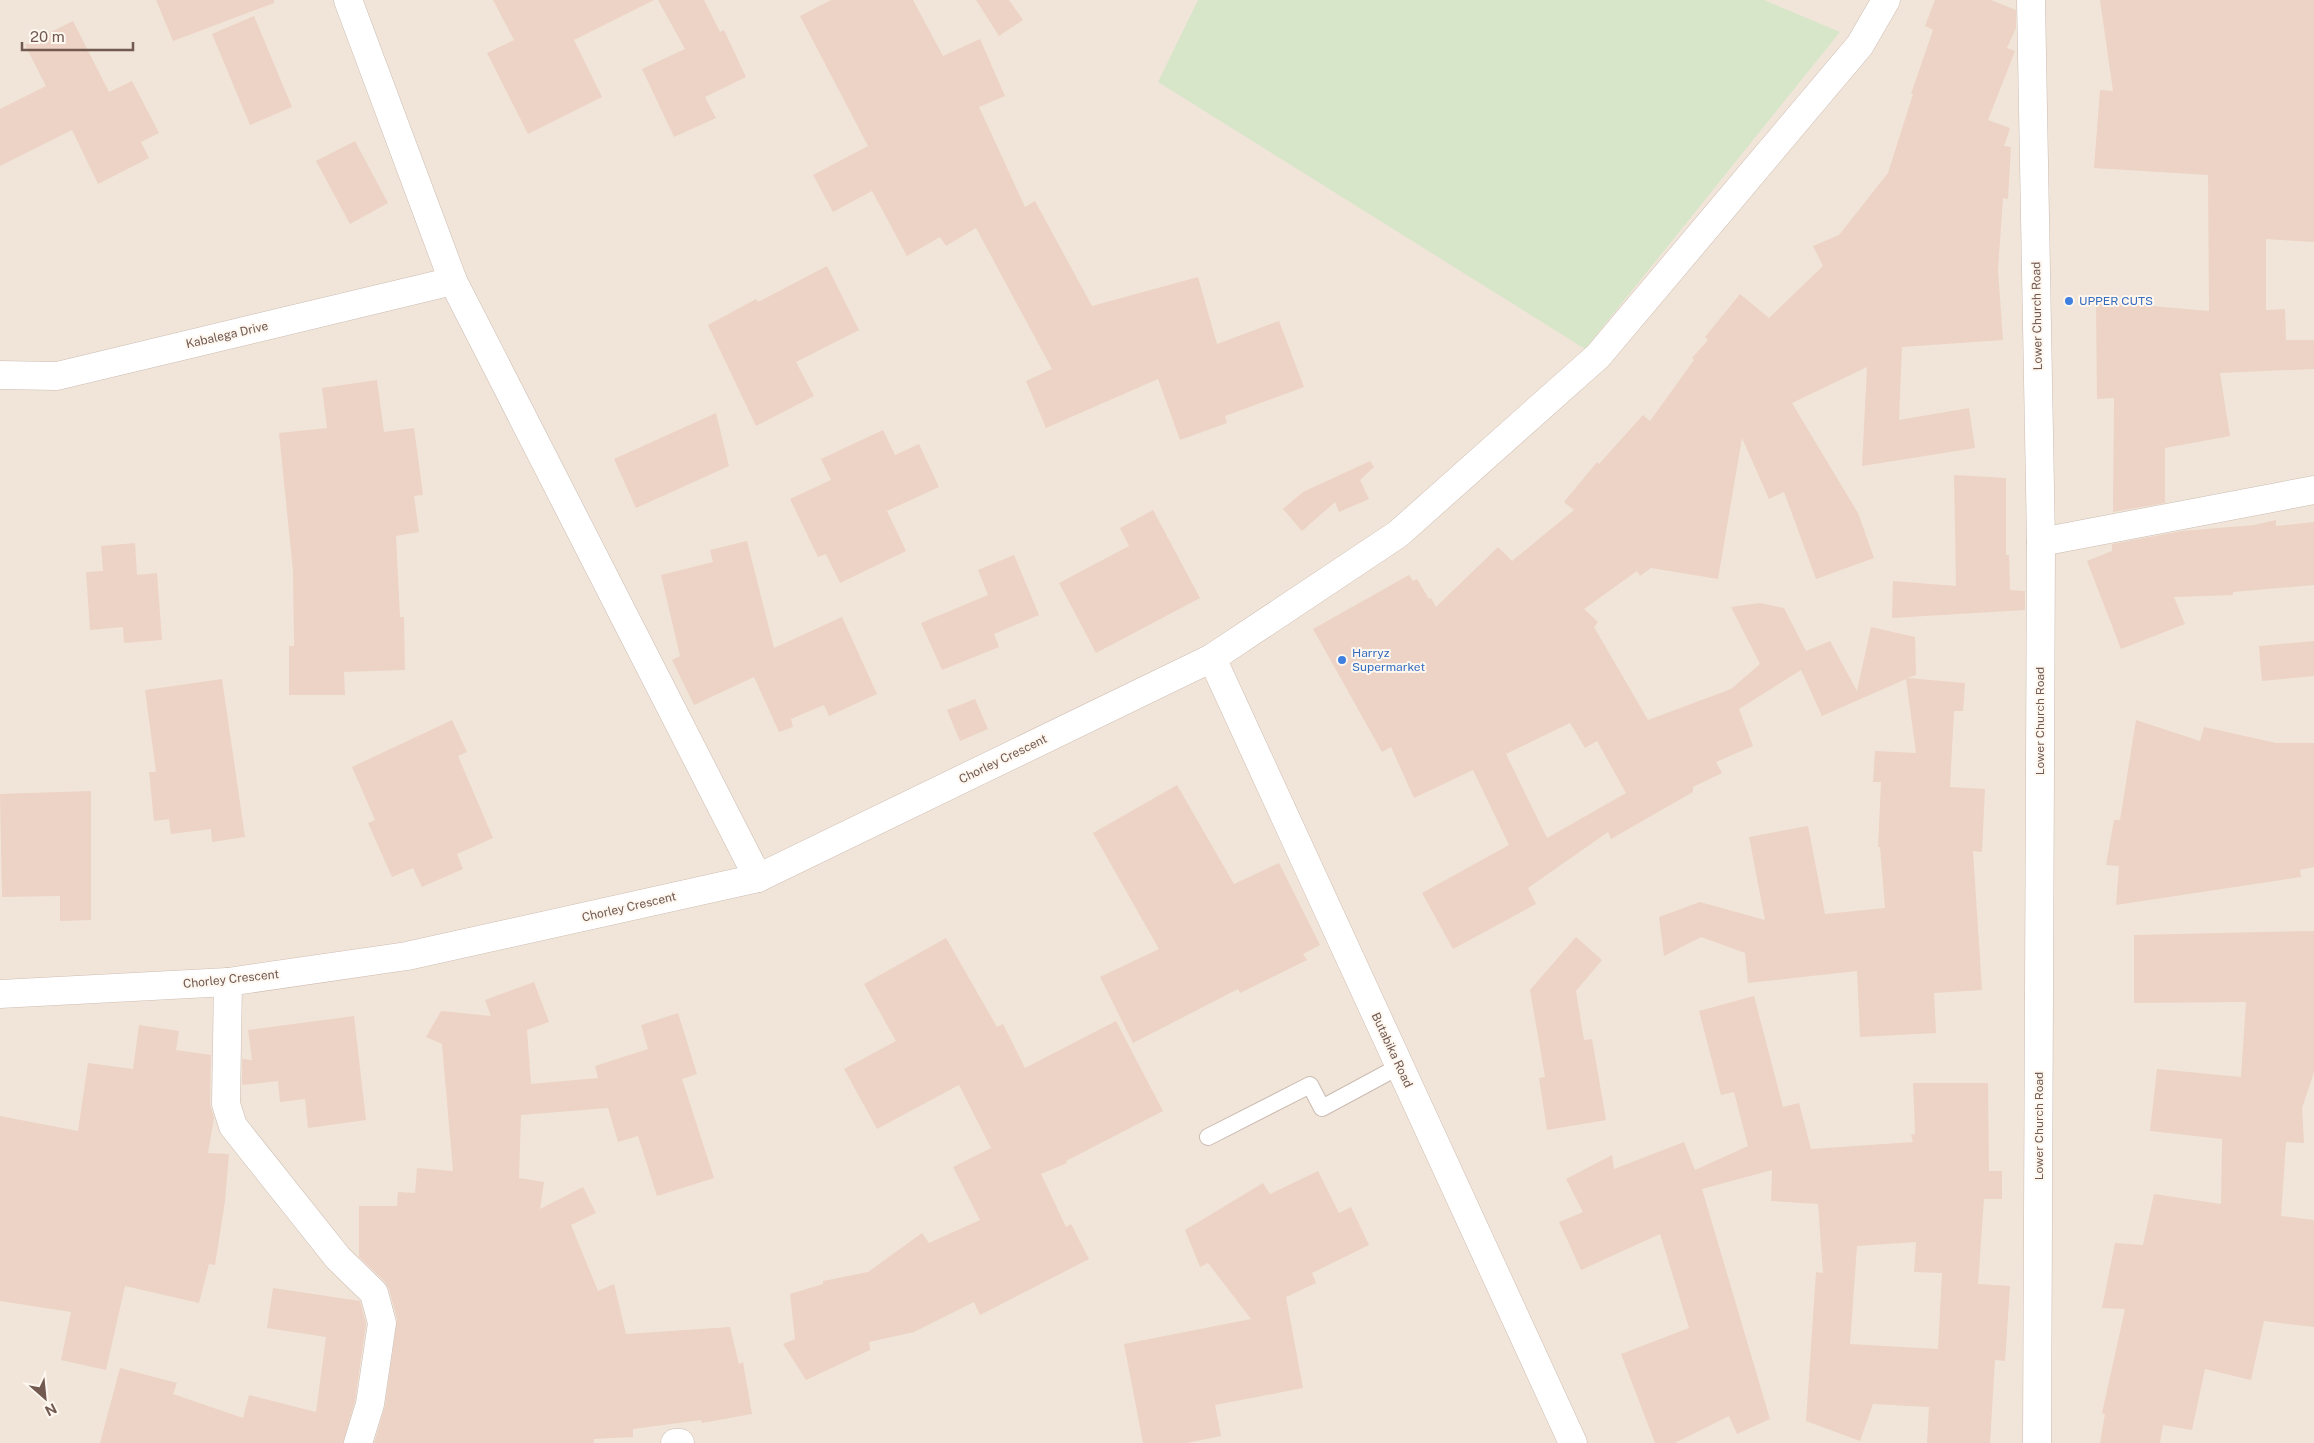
<svg xmlns="http://www.w3.org/2000/svg" width="2314" height="1443" font-family="'Public Sans',sans-serif">
<style>
.residential{fill:#f1e5d9}
.green{fill:#d7e6c9}
.building{fill:#ecd3c5;fill-rule:evenodd}
.lines{fill:none;stroke-linecap:round;stroke-linejoin:round}
.lane-casing{stroke:#cbbbb1;stroke-width:18}
.street-casing{stroke:#cbbbb1;stroke-width:29}
.secondary-casing{stroke:#cfbdb2;stroke-width:29}
.lane{stroke:#fff;stroke-width:16}
.street{stroke:#fff;stroke-width:28}
.secondary{stroke:#fff;stroke-width:28}
.shop-dot{fill:#3f7fe0;stroke:#fdf7f0;stroke-width:2}
.labels{text-anchor:middle;stroke-width:4;stroke-linejoin:round;paint-order:stroke}
.shop-label{font-size:12px;fill:#366cbe;stroke:#fdf7f0;text-anchor:start}
.street-label{font-size:12px;fill:#725a50;stroke:#fdf7f0}
</style>
<rect width="100%" height="100%" fill="#faf3ea"/>
<rect class="residential" x="0" y="0" width="2314" height="1443"/>
<polygon class="green" points="1198,0 1764,0 1840,32 1585,349 1158,82"/>
<g class="building">
<polygon points="156,0 274,0 274,3 173,41"/>
<polygon points="493,0 654,0 574,40 602,97 528,134 487,53 514,40"/>
<polygon points="658,0 704,0 720,32 724,30 746,77 705,97 716,118 674,137 642,69 685,49"/>
<polygon points="831,0 913,0 943,56 980,39 1005,96 979,107 1025,207 1035,201 1092,306 1198,277 1217,344 1279,321 1304,387 1225,416 1227,423 1180,440 1158,379 1046,428 1026,381 1052,369 976,228 946,246 940,237 907,256 872,191 833,212 813,175 868,146 800,16"/>
<polygon points="976,0 1009,0 1023,20 999,36"/>
<path d="M1935 0H1991L2016 10V28L2007 48 2015 51 1988 120 2010 128 2004 146 2011 147 2008 199 2003 198 1998 270 2003 340 1902 347 1899 420 1969 408 1975 448 1862 466 1867 367 1792 403 1858 513 1874 558 1816 579 1784 492 1769 499 1742 438 1718 579 1651 568 1640 576 1637 571 1584 609 1598 622 1594 627 1648 720 1731 689 1760 664 1731 607 1760 603 1784 608 1806 651 1830 641 1857 691 1871 627 1915 637 1916 675 1907 678 1965 683 1963 711H1954L1950 787 1985 789 1982 852 1973 851 1982 990 1934 993 1936 1033 1860 1037 1857 971 1748 983 1745 953 1701 937 1664 956 1659 917 1700 902 1765 920 1749 837 1808 826 1825 914 1885 908 1880 847H1878L1881 782H1873L1875 751 1916 753 1906 679 1822 716 1801 670 1739 709 1753 746 1716 762 1722 773 1693 787V792L1611 839 1608 832 1528 888 1536 904 1453 949 1422 893 1509 845 1473 770 1414 798 1391 747 1382 752 1313 629 1409 575 1413 581 1417 579 1429 599 1431 598 1436 607 1498 547 1512 561 1574 510 1564 502 1597 462 1599 464 1643 415 1650 421 1694 360 1692 358 1708 340 1705 337 1740 294 1769 318 1823 266 1813 246 1839 235 1888 173 1913 94H1911L1933 30 1925 26ZM1570 723 1585 748 1597 741 1626 793 1547 838 1506 754Z"/>
<polygon points="2100,0 2314,0 2314,242 2266,239 2266,310 2285,309 2286,340 2314,340 2314,369 2220,373 2230,436 2165,448 2165,503 2113,512 2114,398 2097,399 2096,301 2209,311 2208,175 2094,168 2100,90 2113,91"/>
<polygon points="254,16 292,107 250,125 212,34"/>
<polygon points="73,21 109,92 132,81 159,133 141,142 149,158 98,184 72,130 0,166 0,109 46,86 25,45"/>
<polygon points="355,141 388,203 350,224 316,161"/>
<polygon points="827,266 859,330 796,362 814,396 756,426 708,325 756,299 758,302"/>
<polygon points="377,380 384,432 414,428 423,495 414,496 419,532 396,536 400,617 404,617 405,670 344,672 345,695 289,695 289,646 294,646 293,571 279,433 327,428 322,388"/>
<polygon points="716,413 729,466 636,508 614,459"/>
<polygon points="883,430 895,455 919,444 939,487 887,511 906,551 840,583 826,554 818,557 790,499 831,480 821,459"/>
<polygon points="1370,461 1374,467 1360,480 1369,499 1339,512 1335,502 1302,531 1283,509 1303,492"/>
<polygon points="1954,475 2006,478 2006,555 2009,555 2010,590 2025,591 2025,610 1892,618 1893,581 1956,586"/>
<polygon points="1153,510 1200,598 1096,653 1059,583 1129,546 1120,528"/>
<polygon points="2276,520 2276,526 2314,522 2314,585 2233,592 2233,595 2174,597 2185,624 2121,649 2087,561 2112,551 2112,544 2182,531 2254,525"/>
<polygon points="747,541 774,648 842,617 877,694 829,716 824,705 791,719 793,727 779,732 754,677 694,705 672,660 680,656 661,575 713,562 710,550"/>
<polygon points="135,543 137,575 157,573 162,640 124,643 123,627 90,630 86,572 103,571 101,546"/>
<polygon points="1014,555 1039,615 994,634 999,647 942,670 921,623 988,595 978,570"/>
<polygon points="2314,641 2314,676 2262,681 2259,646"/>
<polygon points="222,679 245,837 212,842 211,829 171,834 169,819 154,821 149,772 156,772 145,690"/>
<polygon points="975,699 988,729 960,741 947,710"/>
<polygon points="452,720 467,752 458,756 493,838 457,854 463,869 422,887 413,868 392,877 368,823 375,820 352,767"/>
<polygon points="2136,720 2200,741 2204,727 2276,743 2314,743 2314,867 2300,870 2301,877 2116,905 2119,866 2106,865 2114,820 2120,820"/>
<polygon points="1177,785 1234,884 1279,863 1320,945 1303,954 1307,960 1240,993 1238,989 1133,1043 1100,977 1159,949 1093,833"/>
<polygon points="91,791 91,920 60,921 60,896 2,897 0,794"/>
<polygon points="2314,931 2314,1072 2302,1108 2304,1143 2286,1142 2281,1216 2314,1220 2314,1327 2264,1321 2251,1380 2205,1369 2192,1430 2163,1425 2160,1443 2100,1443 2105,1414 2102,1413 2125,1309 2102,1308 2115,1243 2143,1245 2154,1194 2221,1204 2222,1139 2150,1131 2157,1069 2241,1077 2246,1002 2134,1003 2134,935"/>
<polygon points="1576,937 1602,960 1576,991 1584,1040 1592,1039 1606,1120 1547,1130 1539,1078 1545,1077 1530,990"/>
<polygon points="946,938 997,1027 1003,1024 1025,1068 1116,1021 1163,1111 1066,1161 1067,1163 1041,1174 1066,1227 1071,1224 1089,1259 980,1315 974,1302 914,1332 869,1342 870,1350 806,1380 783,1344 795,1339 790,1294 823,1284 823,1281 868,1272 922,1233 929,1243 980,1220 953,1167 991,1148 959,1085 877,1129 844,1069 896,1041 864,984"/>
<polygon points="534,982 549,1022 527,1030 531,1084 598,1078 595,1066 648,1049 641,1025 678,1013 697,1074 682,1079 714,1178 657,1196 638,1136 618,1142 608,1108 521,1115 519,1178 544,1182 540,1209 583,1187 596,1213 571,1225 598,1291 614,1284 626,1334 730,1327 739,1364 743,1362 752,1414 702,1423 701,1420 633,1429 633,1437 594,1439 594,1443 374,1443 385,1406 397,1319 389,1289 385,1282 359,1257 359,1206 397,1206 398,1192 415,1193 417,1168 453,1171 442,1044 426,1037 441,1011 491,1016 485,1000"/>
<path d="M1754 996 1783 1107 1799 1103 1811 1149 1913 1142 1911 1135 1915 1134 1913 1083H1988L1989 1171H2002V1199H1984L1978 1284 2010 1286 2005 1361 1995 1360 1990 1443H1927L1929 1407 1873 1404 1860 1441 1806 1421 1816 1272 1823 1273 1818 1204 1771 1201 1772 1170 1702 1189 1770 1419 1737 1434 1729 1416 1675 1443H1655L1621 1354 1689 1328 1660 1234 1581 1270 1559 1222 1583 1212 1566 1179 1612 1155 1614 1169 1684 1142 1695 1170 1748 1146 1734 1092 1721 1095 1699 1011ZM1916 1242 1914 1272 1942 1273 1938 1349 1850 1344 1857 1246Z"/>
<polygon points="354,1016 366,1120 308,1128 305,1099 280,1102 278,1081 242,1085 242,1059 252,1060 248,1030"/>
<polygon points="139,1025 179,1031 176,1050 211,1055 210,1104 214,1118 208,1153 229,1154 225,1201 215,1265 209,1264 199,1303 125,1286 106,1370 61,1360 71,1312 0,1301 0,1116 78,1131 88,1063 133,1069"/>
<polygon points="1318,1171 1339,1213 1351,1207 1369,1245 1312,1273 1316,1283 1286,1297 1303,1388 1215,1405 1221,1436 1187,1443 1143,1443 1124,1344 1251,1319 1208,1263 1200,1267 1185,1230 1263,1183 1270,1194"/>
<polygon points="273,1288 360,1301 366,1324 355,1401 343,1443 100,1443 120,1368 177,1383 173,1394 243,1418 249,1395 316,1412 326,1337 267,1328"/>
</g>
<g class="lines">
<defs>
<polyline id="lane" points="1208,1137 1310,1085 1322,1108 1400,1066"/>
<g id="street">
<polyline points="348,0 453,281 758,878"/>
<polyline points="2031,0 2041,542 2037,1443"/>
<polyline points="0,375 57,376 453,281"/>
<polyline points="2041,542 2314,490"/>
<polyline points="228,982 226,1104 233,1126 338,1258 374,1293 382,1323 370,1404 358,1443"/>
<polyline points="675,1443 680,1443"/>
</g>
<g id="secondary">
<polyline points="1212,658 1573,1443"/>
<polyline points="0,994 228,982 407,956 758,878 1212,658 1398,534 1598,356 1860,45 1886,0"/>
</g>
</defs>
<use href="#lane" class="lane-casing"/>
<use href="#street" class="street-casing"/>
<use href="#secondary" class="secondary-casing"/>
<use href="#lane" class="lane"/>
<use href="#street" class="street"/>
<use href="#secondary" class="secondary"/>
</g>
<g class="shop-dot">
<circle cx="2069" cy="301" r="5"/>
<circle cx="1342" cy="660" r="5"/>
</g>
<g class="labels">
<g class="shop-label">
<text x="2079" y="305">UPPER CUTS</text>
<text x="1352" y="657">Harryz<tspan x="1352" dy="14">Supermarket</tspan></text>
</g>
<g class="street-label">
<text transform="translate(2037 316) rotate(-91)" y="4">Lower Church Road</text>
<text transform="translate(227 335) rotate(-13)" y="4">Kabalega Drive</text>
<text transform="translate(2040 721) rotate(-90)" y="4">Lower Church Road</text>
<text transform="translate(1003 759) rotate(-26)" y="4">Chorley Crescent</text>
<text transform="translate(629 907) rotate(-13)" y="4">Chorley Crescent</text>
<text transform="translate(231 979) rotate(-6)" y="4">Chorley Crescent</text>
<text transform="translate(1392 1050) rotate(65)" y="4">Butabika Road</text>
<text transform="translate(2039 1126) rotate(-90)" y="4">Lower Church Road</text>
</g>
</g>
<g transform="translate(45 1398) rotate(153)" stroke="#fdf7f0" stroke-width="4" paint-order="stroke">
<path d="M0-4L9 19L0 12L-9 19Z" fill="#725a50"/>
<text y="-8" font-size="14" font-weight="bold" text-anchor="middle" fill="#725a50">N</text>
</g>
<path d="M22 42v8h111v-8" fill="none" stroke="#725a50" stroke-width="2.5"/>
<text x="30" y="42" font-size="15" fill="#725a50" stroke="#fdf7f0" stroke-width="4" paint-order="stroke">20 m</text>
</svg>
